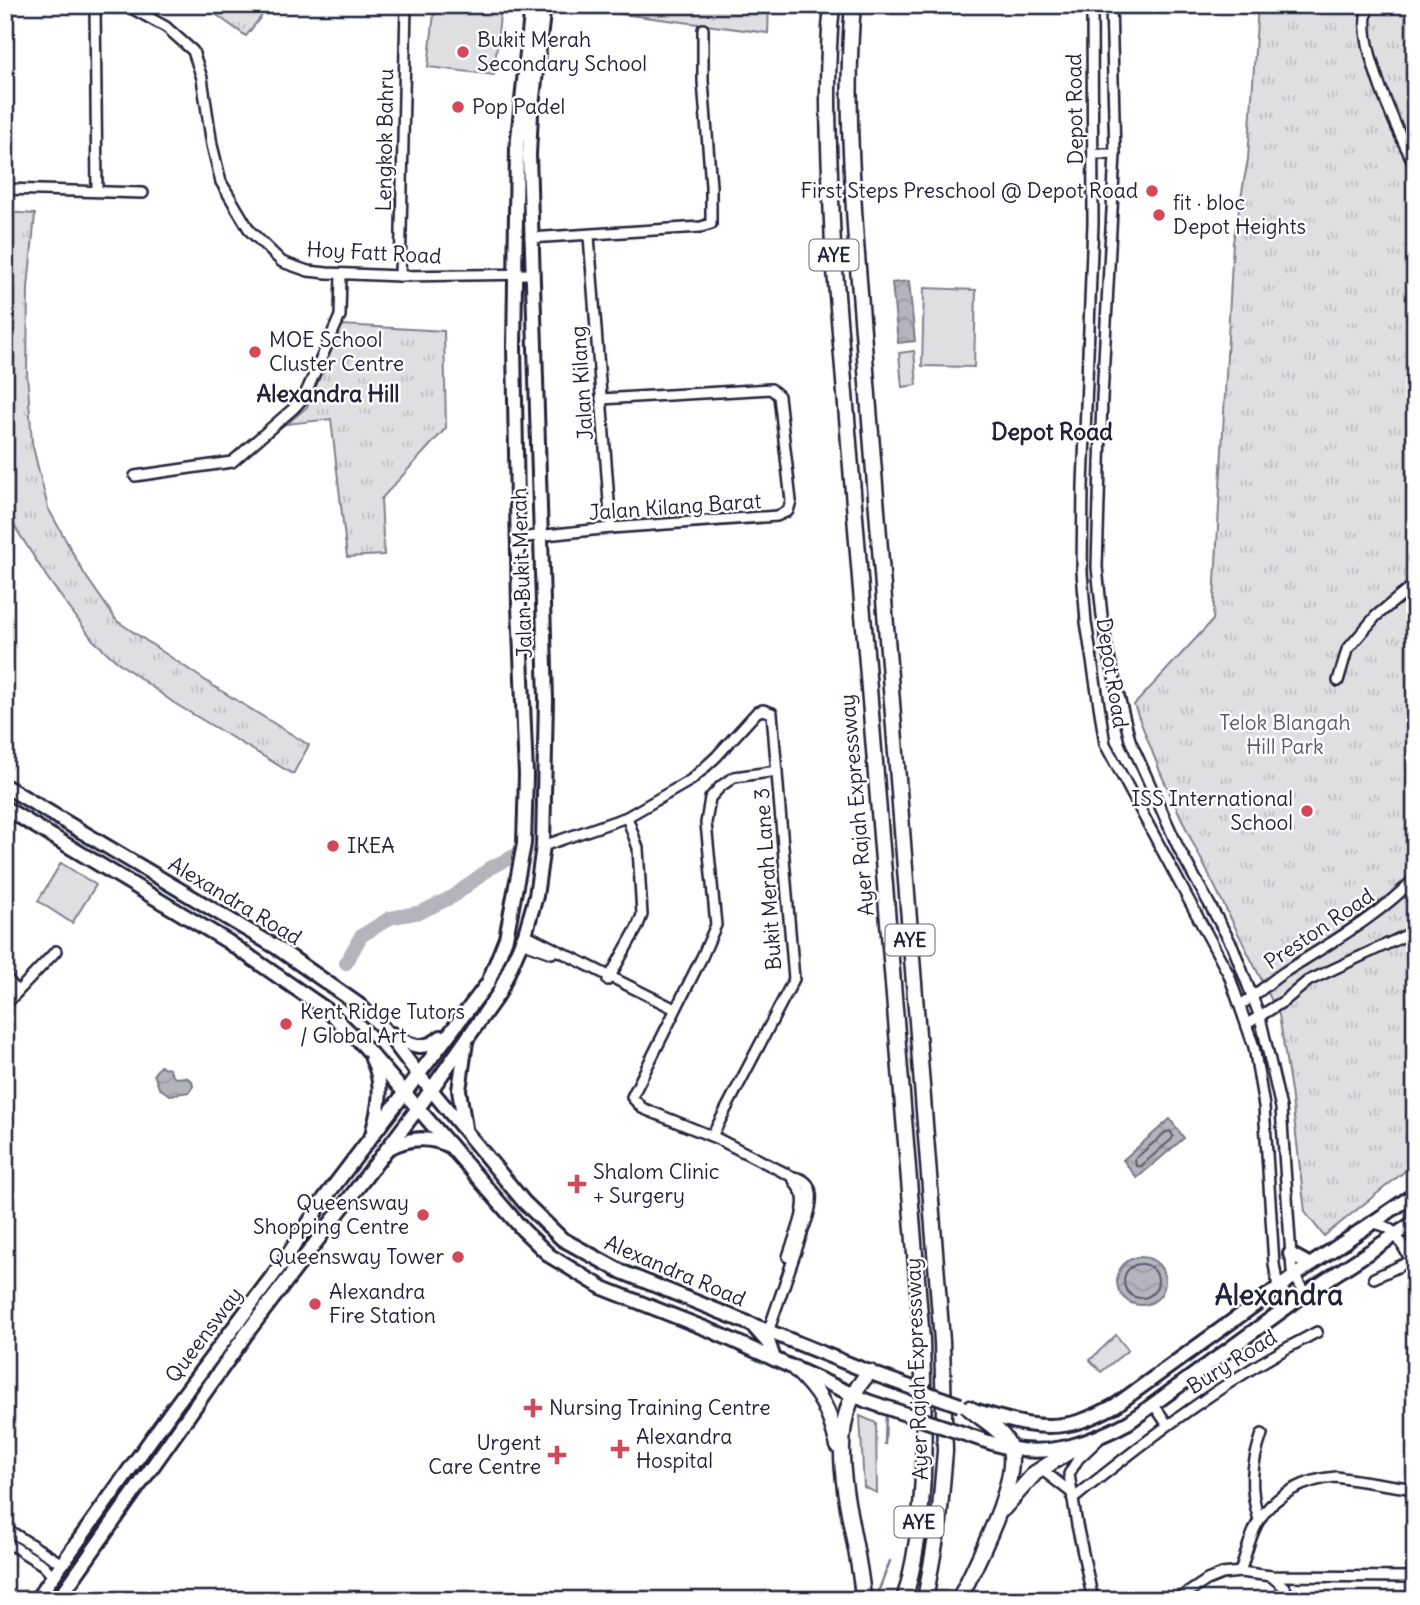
<svg xmlns="http://www.w3.org/2000/svg" width="1420" height="1605" font-family="Delius,sans-serif">
<style>
.grass{fill:#dfdfe2;stroke:#80808e;stroke-width:2}
.park{fill:url(#park-tufts);stroke:#80808e;stroke-width:2}
.water{fill:url(#water-waves);stroke:#7a7a88;stroke-width:2}
.lines{fill:none;stroke-linecap:round;stroke-linejoin:round}
.shore{stroke:#5c5c6f;stroke-width:2}
.stream{stroke:#7a7a88;stroke-width:2.5}
.river{stroke:#b4b4bc;stroke-width:14}
.minor-casing{stroke:#22223b;stroke-width:14}
.major-casing{stroke:#22223b;stroke-width:18}
.highway-casing{stroke:#22223b;stroke-width:19}
.minor{stroke:#fff;stroke-width:9}
.major{stroke:#fff;stroke-width:12}
.highway{stroke:#fff;stroke-width:14}
.major-bridge-casing{stroke:#22223b;stroke-width:18;stroke-linecap:butt}
.major-bridge{stroke:#fff;stroke-width:12}
.poi-dot{fill:#d1495b;stroke:#fff;stroke-width:2.5}
.labels{text-anchor:middle;stroke-width:5;stroke-linejoin:round;paint-order:stroke}
.shield{fill:#fff;stroke:#646476;stroke-width:2}
.shield-label{font-size:19px;font-weight:bold;fill:#22223b}
.poi-label{font-size:21px;fill:#22223b;stroke:#fff;text-anchor:start}
.street-label{font-size:21px;fill:#22223b;stroke:#fff}
.park-label{font-size:21px;fill:#5b5b6d;stroke:#fff}
.neighbourhood-label{font-size:23px;font-weight:bold;fill:#22223b;stroke:#fff}
.district-label{font-size:28px;font-weight:bold;fill:#22223b;stroke:#fff}
</style>
<defs>
<pattern id="park-tufts" width="24" height="20" patternUnits="userSpaceOnUse" patternTransform="scale(1.75)"><rect width="24" height="20" fill="#dfdfe2"/><path d="M3 7l-1-3M5 7V3M7 7l1-3M15 17l-1-3M17 17v-4M19 17l1-3" fill="none" stroke="#bfbfc3"/></pattern>
<pattern id="water-waves" width="16" height="10" patternUnits="userSpaceOnUse" patternTransform="scale(1.75)"><rect width="16" height="10" fill="#b4b4bc"/><path d="M0 5q4-4 8 0t8 0" fill="none" stroke="#9a9aa2"/></pattern>
</defs>
<rect width="100%" height="100%" fill="#fff"/>
<filter id="ink" filterUnits="userSpaceOnUse"><feTurbulence type="fractalNoise" baseFrequency=".0143" numOctaves="2"/><feDisplacementMap in="SourceGraphic" scale="14" xChannelSelector="R" yChannelSelector="G"/><feConvolveMatrix kernelMatrix="1 2 1 2 8 2 1 2 1" color-interpolation-filters="sRGB"/></filter>
<g filter="url(#ink)">
<g class="grass">
<polygon points="435,5 501,5 494,75 428,67"/>
<polygon points="561,5 769,5 768,33 561,6"/>
<polygon points="924,288 976,290 974,367 922,366"/>
<polygon points="914,351 917,385 902,387 899,353"/>
<polygon points="61,863 96,885 72,923 38,901"/>
<polygon points="1116,1335 1128,1350 1101,1372 1090,1360"/>
<polygon points="860,1416 876,1423 877,1493 864,1487"/>
</g>
<g class="park">
<polygon points="203,5 270,5 246,36"/>
<polygon points="1258,5 1415,5 1415,1163 1324,1236 1305,1212 1291,1091 1279,1015 1191,839 1161,774 1134,705 1213,620 1233,242 1248,159"/>
<polygon points="5,212 35,214 28,288 27,372 32,443 48,508 85,575 117,621 215,687 309,745 293,774 174,703 115,660 93,640 48,579 15,527 5,488"/>
<polygon points="342,325 444,331 446,428 381,499 384,555 347,557 331,419 287,424 307,407"/>
</g>
<g class="water">
<polygon points="909,281 915,341 898,343 892,283"/>
<path d="M160 1066C176 1071 165 1067 175 1078L186 1077 192 1081 193 1086 189 1092 170 1095 159 1088 154 1074Z"/>
<polygon points="1170,1119 1184,1138 1137,1178 1123,1160"/>
<circle cx="1141" cy="1281" r="24"/>
</g>
<g class="lines">
<g class="shore">
<polygon points="1170,1131 1173,1136 1172,1139 1141,1166 1136,1166 1135,1159 1166,1132"/>
<circle cx="1141" cy="1281" r="17"/>
</g>
<g class="stream">
<polyline points="885,1444 886,1412"/>
<polyline points="875,1600 890,1561"/>
</g>
<polyline class="river" points="346,963 361,936 390,918 421,912 454,896 490,868 516,855"/>
<defs>
<g id="minor">
<polyline points="95,5 97,191"/>
<polyline points="126,5 166,27 193,51 202,78 212,145 221,182 250,231 282,262 308,271 327,273 400,276 531,274"/>
<polyline points="1092,5 1093,223 1083,486 1082,572 1086,622 1105,744 1229,975 1254,1047 1264,1106 1274,1264 1277,1282 1292,1304"/>
<polyline points="1111,5 1115,154 1102,398 1097,567 1102,616 1108,653 1130,740 1179,849 1233,947 1260,1017 1281,1108 1292,1271 1305,1294"/>
<path d="M1369 5C1353 38 1399 134 1415 166"/>
<polyline points="1094,154 1115,154"/>
<polyline points="5,189 143,193"/>
<polyline points="589,236 611,528"/>
<polyline points="530,238 701,227 711,224 711,186 703,81 703,29"/>
<polyline points="400,276 406,5"/>
<polyline points="135,476 232,462 294,408 304,397 340,316 341,274"/>
<polyline points="518,538 611,528 777,516 788,511 791,501 779,396 771,389 601,399"/>
<polyline points="1338,681 1347,650 1376,616 1415,584"/>
<polyline points="543,846 627,817 691,780 716,757 757,712 763,710 772,713 794,979 712,1136"/>
<polyline points="525,934 675,1009"/>
<polyline points="521,942 552,953"/>
<polyline points="5,976 17,992"/>
<polyline points="608,980 637,928 642,915 638,848 627,817"/>
<polyline points="5,1005 56,951"/>
<path d="M1240 1005C1256 996 1268 983 1283 973 1328 944 1378 917 1415 878"/>
<polyline points="1247,1024 1284,1001 1308,981 1415,931"/>
<path d="M1372 1223C1397 1226 1398 1240 1411 1260"/>
<path d="M788 1257C793 1239 806 1215 803 1196 801 1188 794 1185 793 1177"/>
<polyline points="1374,1278 1415,1259"/>
<path d="M768 1332 808 1216C813 1199 815 1180 793 1177L716 1138 642 1108 632 1097 702 957 716 925 706 823 710 798 721 786 734 777 777 771"/>
<polyline points="1154,1405 1167,1424"/>
<polyline points="1041,1469 1072,1493"/>
<path d="M1073 1499C1153 1435 1225 1379 1317 1332"/>
<path d="M1259 1520C1249 1488 1251 1466 1262 1434"/>
<polyline points="5,1528 62,1564"/>
<polyline points="5,1541 43,1565 53,1576"/>
<path d="M1240 1572C1246 1555 1250 1534 1260 1519 1275 1494 1307 1479 1336 1477L1408 1488 1415 1491"/>
<polyline points="1271,1576 1284,1587 1292,1600"/>
<polyline points="1093,1600 1077,1525 1069,1474 1078,1459 1098,1440"/>
<polyline points="1177,1600 1207,1580 1222,1574 1240,1572 1271,1576 1415,1577"/>
</g>
<g id="major">
<polyline points="5,786 276,947 359,1005 383,1028 418,1074 524,1202 562,1239 622,1272 874,1374"/>
<polyline points="5,808 227,941 327,1010 365,1047 523,1230 550,1256 603,1288 712,1331 867,1401"/>
<path d="M392 1034C409 1045 423 1053 441 1037"/>
<path d="M372 1059C384 1082 380 1106 373 1130"/>
<polyline points="465,1128 459,1090 466,1042"/>
<path d="M387 1149C408 1137 429 1136 450 1146"/>
<polyline points="1290,1254 1310,1265"/>
<polyline points="754,1327 769,1344 774,1359"/>
<path d="M974 1410C1009 1421 1045 1433 1081 1421 1093 1417 1105 1411 1116 1405L1310 1265 1415 1194"/>
<path d="M962 1433C977 1438 993 1444 1009 1448 1052 1457 1092 1442 1129 1422L1305 1294 1415 1222"/>
<polyline points="36,1600 175,1406 286,1258 324,1199 488,983 506,938 524,844 526,775 519,606 514,348 517,148 532,5"/>
<polyline points="58,1600 249,1330 419,1107 499,993 525,934 536,896 543,846 546,699 529,155 531,114 544,5"/>
</g>
<g id="highway">
<path d="M832 5C824 85 830 166 833 246L922 1340C924 1425 929 1517 904 1600"/>
<path d="M853 5C846 84 851 163 856 242L942 1341 945 1451 939 1521 925 1600"/>
<path d="M794 1368C821 1393 829 1410 838 1446"/>
<polyline points="1003,1509 1035,1473 1078,1446"/>
<path d="M863 1600C860 1531 813 1429 870 1372"/>
<path d="M959 1600C974 1567 1024 1476 1008 1444 1001 1429 981 1419 969 1408"/>
</g>
</defs>
<use href="#minor" class="minor-casing"/>
<use href="#major" class="major-casing"/>
<use href="#highway" class="highway-casing"/>
<use href="#minor" class="minor"/>
<use href="#major" class="major"/>
<use href="#highway" class="highway"/>
<defs>
<g id="major-bridge">
<polyline points="874,1374 960,1405"/>
<polyline points="867,1401 962,1433"/>
</g>
</defs>
<use href="#major-bridge" class="major-bridge-casing"/>
<use href="#major-bridge" class="major-bridge"/>
</g>
</g>
<g class="poi-dot">
<circle cx="463" cy="52" r="7"/>
<circle cx="458" cy="107" r="7"/>
<circle cx="1152" cy="191" r="7"/>
<circle cx="1159" cy="215" r="7"/>
<circle cx="255" cy="352" r="7"/>
<circle cx="1307" cy="811" r="7"/>
<circle cx="333" cy="846" r="7"/>
<circle cx="286" cy="1024" r="7"/>
<path d="M573.5 1173.5h7v7h7v7h-7v7h-7v-7h-7v-7h7z"/>
<circle cx="423" cy="1215" r="7"/>
<circle cx="458" cy="1257" r="7"/>
<circle cx="315" cy="1304" r="7"/>
<path d="M529.5 1397.5h7v7h7v7h-7v7h-7v-7h-7v-7h7z"/>
<path d="M616.5 1438.5h7v7h7v7h-7v7h-7v-7h-7v-7h7z"/>
<path d="M553.5 1444.5h7v7h7v7h-7v7h-7v-7h-7v-7h7z"/>
</g>
<g class="labels">
<g class="shield">
<rect x="809.5" y="239.5" width="49" height="31" rx="5"/>
<rect x="885.5" y="924.5" width="49" height="31" rx="5"/>
<rect x="894.5" y="1506.5" width="49" height="31" rx="5"/>
</g>
<g class="shield-label">
<text x="834" y="262">AYE</text>
<text x="910" y="947">AYE</text>
<text x="919" y="1529">AYE</text>
</g>
<g class="poi-label">
<text x="477" y="47">Bukit Merah<tspan x="477" dy="24">Secondary School</tspan></text>
<text x="472" y="114">Pop Padel</text>
<text x="1138" y="198" text-anchor="end">First Steps Preschool @ Depot Road</text>
<text x="1173" y="210">fit · bloc<tspan x="1173" dy="24">Depot Heights</tspan></text>
<text x="269" y="347">MOE School<tspan x="269" dy="24">Cluster Centre</tspan></text>
<text x="1293" y="806" text-anchor="end">ISS International<tspan x="1293" dy="24">School</tspan></text>
<text x="347" y="853">IKEA</text>
<text x="300" y="1019">Kent Ridge Tutors<tspan x="300" dy="24">/ Global Art</tspan></text>
<text x="593" y="1179">Shalom Clinic<tspan x="593" dy="24">+ Surgery</tspan></text>
<text x="409" y="1210" text-anchor="end">Queensway<tspan x="409" dy="24">Shopping Centre</tspan></text>
<text x="444" y="1264" text-anchor="end">Queensway Tower</text>
<text x="329" y="1299">Alexandra<tspan x="329" dy="24">Fire Station</tspan></text>
<text x="549" y="1415">Nursing Training Centre</text>
<text x="636" y="1444">Alexandra<tspan x="636" dy="24">Hospital</tspan></text>
<text x="541" y="1450" text-anchor="end">Urgent<tspan x="541" dy="24">Care Centre</tspan></text>
</g>
<g class="street-label">
<text transform="translate(1075 109) rotate(-91)" y="7">Depot Road</text>
<text transform="translate(385 140) rotate(-89)" y="7">Lengkok Bahru</text>
<text transform="translate(374 253) rotate(3)" y="7">Hoy Fatt Road</text>
<text transform="translate(582 383) rotate(-94)" y="7">Jalan Kilang</text>
<text transform="translate(675 507) rotate(-4)" y="7">Jalan Kilang Barat</text>
<text transform="translate(522 573) rotate(-92)" y="7">Jalan Bukit Merah</text>
<text transform="translate(1112 673) rotate(81)" y="7">Depot Road</text>
<text transform="translate(857 805) rotate(-95)" y="7">Ayer Rajah Expressway</text>
<text transform="translate(768 879) rotate(-94)" y="7">Bukit Merah Lane 3</text>
<text transform="translate(235 901) rotate(31)" y="7">Alexandra Road</text>
<text transform="translate(1319 929) rotate(-34)" y="7">Preston Road</text>
<text transform="translate(675 1271) rotate(23)" y="7">Alexandra Road</text>
<text transform="translate(204 1335) rotate(-53)" y="7">Queensway</text>
<text transform="translate(1232 1362) rotate(-32)" y="7">Bury Road</text>
<text transform="translate(917 1369) rotate(-92)" y="7">Ayer Rajah Expressway</text>
</g>
<g class="park-label">
<text x="1285" y="730">Telok Blangah<tspan x="1285" dy="24">Hill Park</tspan></text>
</g>
<g class="neighbourhood-label">
<text x="328" y="402">Alexandra Hill</text>
<text x="1052" y="440">Depot Road</text>
</g>
<g class="district-label">
<text x="1279" y="1305">Alexandra</text>
</g>
</g>
<rect width="1420" height="1605" fill="none" stroke="#fff" stroke-width="28"/>
<rect x="14" y="14" width="1392" height="1577" fill="none" stroke="#22223b" stroke-width="2.5" filter="url(#ink)"/>
</svg>
